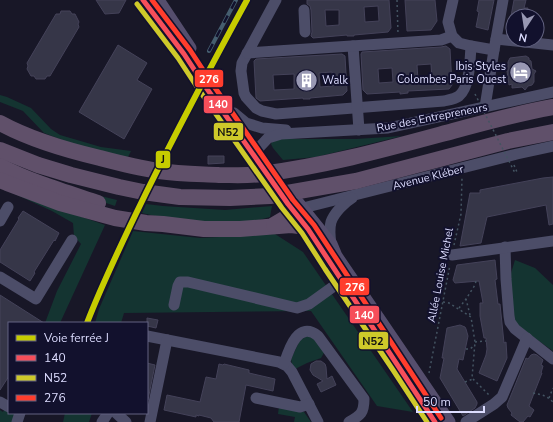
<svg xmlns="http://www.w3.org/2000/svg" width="553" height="422" font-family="'Nunito Sans',sans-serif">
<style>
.green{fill:#143431}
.building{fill:#363648;stroke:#444259;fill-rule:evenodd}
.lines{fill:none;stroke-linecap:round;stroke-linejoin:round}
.path{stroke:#445462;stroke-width:1.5;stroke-dasharray:2 3;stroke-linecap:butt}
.minor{stroke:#4c4d68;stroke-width:11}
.major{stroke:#554e6d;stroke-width:13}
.highway{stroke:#60506a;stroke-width:16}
.rail-casing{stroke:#455e6f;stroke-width:4}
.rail{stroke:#12112d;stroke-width:2.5;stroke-dasharray:8;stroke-linecap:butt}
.path-bridge{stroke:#445462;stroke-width:1.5;stroke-dasharray:2 3;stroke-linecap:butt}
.major-bridge{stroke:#554e6d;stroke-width:13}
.bus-1-casing{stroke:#12112d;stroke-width:8}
.bus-2-casing{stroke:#12112d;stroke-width:8}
.bus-3-casing{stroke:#12112d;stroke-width:8}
.bus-1{stroke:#f64e5a;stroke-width:5}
.bus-2{stroke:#cec92a;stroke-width:5}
.bus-3{stroke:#ff3d2d;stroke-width:5}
.rail-1-casing{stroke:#12112d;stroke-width:9}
.rail-1{stroke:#c6cc00;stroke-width:6}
.labels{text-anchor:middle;stroke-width:4;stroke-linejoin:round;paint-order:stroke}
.poi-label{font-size:11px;fill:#ddf;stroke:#12112d;text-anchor:end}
.street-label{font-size:11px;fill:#ddf;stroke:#12112d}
.line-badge{stroke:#12112d;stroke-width:1.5}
.badge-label{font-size:11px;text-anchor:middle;font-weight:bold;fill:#fff}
.pale-badge-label{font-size:11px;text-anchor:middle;font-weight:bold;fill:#111}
</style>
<rect width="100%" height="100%" fill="#181727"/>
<g class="green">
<polygon points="0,95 7,97 31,108 51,129 60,135 101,147 131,151 128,157 91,151 44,133 23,111 0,102"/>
<polygon points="402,136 316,157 283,160 273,148 271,144 273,139 280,137 296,139 356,139"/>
<polygon points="72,189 117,200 115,206 70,191"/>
<polygon points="8,191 105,225 60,323 45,323 57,291 81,244 74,236 73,223 52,211"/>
<polygon points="146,204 163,206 225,210 272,206 270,217 255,221 206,223 172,220 142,213"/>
<polygon points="133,231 200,238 275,234 303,252 413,412 377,406 311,311 124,313 121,323 95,323 99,309"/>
<polygon points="515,260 535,268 553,285 553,351 515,324 508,283"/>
<polygon points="307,336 314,337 325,351 321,358 307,363 295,369 292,364 291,359 300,340"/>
<polygon points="9,400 9,413 25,413 22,422 0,422 0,410 3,412"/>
<polygon points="279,406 304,412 311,422 294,422 295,417 278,414"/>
<polygon points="65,413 92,413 89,422 63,422"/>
</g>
<g class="building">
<polygon points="96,0 126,0 119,13 105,14"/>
<path d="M307 0H389L391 28 388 32 354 35V36H347V35L313 38 311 36 312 32 311 10 310 6 307 4ZM378 6 379 21 365 22 364 7ZM325 10H339V25L326 26Z"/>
<polygon points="405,0 435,0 437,21 431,30 407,31"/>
<polygon points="479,0 494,0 488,30 476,27 479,12 477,11"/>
<polygon points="514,0 526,0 524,8 528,8 526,16 511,16"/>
<polygon points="61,11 70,11 72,14 75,14 79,22 78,24 79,27 50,76 47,76 45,79 36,79 34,76 31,76 27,69 28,66 27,63 56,14 60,14"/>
<polygon points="118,45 147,63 137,80 152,89 124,139 79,112"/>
<path d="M446 46 450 49 452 85 449 89 408 91V93L400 94V92L367 94 363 90 361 54 362 52 441 47ZM431 64 432 79 418 80 417 65ZM392 68 393 82 379 83 378 69Z"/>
<path d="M342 54 345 56 347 91 343 95 310 98V99H303V98L260 101 256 98 254 61 256 59ZM332 72 333 86 320 87 319 73ZM294 74V89L274 90 273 75Z"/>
<polygon points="526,56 529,58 529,60 531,61 532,69 536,71 534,74 534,82 532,85 528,86 525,90 522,87 512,88 512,84 509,85 507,71 508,71 508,62 510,58"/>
<polygon points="208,156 224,156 224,163 208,164"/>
<polygon points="553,177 553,224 549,225 546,205 487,217 481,243 460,246 470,193 480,193 480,190 543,178"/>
<polygon points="23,211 59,233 55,241 54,240 34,272 35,273 30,281 0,262 0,250 19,219 18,218"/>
<polygon points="495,260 497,279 495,280 498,304 500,304 504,343 506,342 507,358 497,381 479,373 486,355 487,349 486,338 484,338 480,316 480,303 483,303 479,281 455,283 453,280 457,265"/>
<polygon points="0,295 44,323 9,323 9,376 0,390"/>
<polygon points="147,318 158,320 156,328 147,326"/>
<polygon points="460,325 465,327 466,329 468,336 463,360 459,359 457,369 477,402 477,404 475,408 463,416 440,378 444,358 442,358 447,328"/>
<polygon points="534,354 537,355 543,360 541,365 543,366 541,373 542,373 529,406 534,410 530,417 528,416 523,422 520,422 511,415 512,413 508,408 507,405 526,358 528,359 531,355"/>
<polygon points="316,361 321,361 325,364 326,367 327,379 332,376 336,385 321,392 317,384 323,381 313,375 310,370 311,364"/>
<polygon points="147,363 155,365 148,400 147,399"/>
<polygon points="219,364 223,365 224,364 249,370 249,373 275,379 273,391 246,385 239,422 214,422 211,418 199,415 199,416 196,415 196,417 164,410 167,395 200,402 206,377 216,379"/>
</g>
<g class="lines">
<g class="path">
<polyline points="397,0 398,34"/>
<polyline points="514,165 517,172 515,173"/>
<polyline points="454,245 461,214 462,178"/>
<polyline points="443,302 449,303 471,317 475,342 472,378 489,395"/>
<polyline points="459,308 466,299"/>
<polyline points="470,315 466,299 475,285 476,281"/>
<polyline points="475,342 486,341"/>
<polyline points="466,349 470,349 475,345"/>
<polyline points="429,373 450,265"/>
<polyline points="465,382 473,379"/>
<path d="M533 393C542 395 546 395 553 402"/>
<polyline points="549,398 553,388"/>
</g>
<g class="minor">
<path d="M276 0 242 63 241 71 244 93 246 97 256 108 262 111 276 114 444 101C448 100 455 99 459 96 470 87 470 60 471 46"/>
<polyline points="453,0 448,22 452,36 459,43 471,46 494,50"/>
<polyline points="304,10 305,32"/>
<polyline points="496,39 553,45"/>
<polyline points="353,46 359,130"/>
<polyline points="247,53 441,40 452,36"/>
<polyline points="485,107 494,50 503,0"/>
<polyline points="234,113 246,123 262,128 286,130"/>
<polyline points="253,154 268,138 281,134 388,128 553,92"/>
<polyline points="296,212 303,208 517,154 553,146"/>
<polyline points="0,221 8,207"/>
<path d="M331 244C330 237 329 229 331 222 334 213 345 202 352 198"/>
<polyline points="505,247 506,279 509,316 510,322 515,329 553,359"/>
<polyline points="452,255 553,241"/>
<polyline points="0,277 36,299 72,240"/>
<polyline points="174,305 178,286 180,282 188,282 297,308 309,304 341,281"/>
<polyline points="147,336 279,362 287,366 292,372 318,422"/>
<path d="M284 364C289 349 298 320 318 336L364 399C364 413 361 415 349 422"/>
<polyline points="256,398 300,407 309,404"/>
<polyline points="0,402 9,407"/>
<polyline points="116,413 126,422"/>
<polyline points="17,422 20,413"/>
<polyline points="102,422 108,413"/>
<polyline points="150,422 167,340"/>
<polyline points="466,422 494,404 502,397 527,338"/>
</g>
<g class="major">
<polyline points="143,0 184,54 258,162"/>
<polyline points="158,0 190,48"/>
<polyline points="298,203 331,244 336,256 449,422"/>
<polyline points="302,220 328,261 419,396 435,422"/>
</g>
<g class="highway">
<path d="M0 123C31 140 66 150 100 158 119 163 139 168 159 171 179 174 199 174 219 175 233 175 248 176 261 174 326 166 390 148 453 131 486 122 519 113 553 107"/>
<polyline points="0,150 38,165 71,175 119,187 143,192 180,197 230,198 270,196 356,181 508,141 553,132"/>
<path d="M0 166C31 182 65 192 98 203"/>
<polyline points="0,180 7,183 60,203 115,218 146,223 163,224 204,229 240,229 291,225 307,227"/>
<polyline points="274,225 296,212"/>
</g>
<defs>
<polyline id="rail" points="209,51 236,0"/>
</defs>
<use href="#rail" class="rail-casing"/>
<use href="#rail" class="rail"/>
<polyline class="path-bridge" points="475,94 515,173"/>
<polyline class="major-bridge" points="258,162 288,204"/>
<defs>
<polyline id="bus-1" points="143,0 184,54 205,86 288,204 308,229 435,422"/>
<polyline id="bus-2" points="137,4 178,58 199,90 282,208 302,233 325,269 393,370 427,422"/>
<polyline id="bus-3" points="152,0 190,50 211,82 293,200 314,225 441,418"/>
</defs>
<use href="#bus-1" class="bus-1-casing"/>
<use href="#bus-2" class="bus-2-casing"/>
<use href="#bus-3" class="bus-3-casing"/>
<use href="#bus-1" class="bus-1"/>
<use href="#bus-2" class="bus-2"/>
<use href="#bus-3" class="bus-3"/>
<defs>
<path id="rail-1" d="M87 323C104 279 125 236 146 193 178 128 212 64 247 0"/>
</defs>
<use href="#rail-1" class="rail-1-casing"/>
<use href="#rail-1" class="rail-1"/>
</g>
<defs>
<symbol id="hotel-disc" viewBox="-11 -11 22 22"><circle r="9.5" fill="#9898b3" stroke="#12112d"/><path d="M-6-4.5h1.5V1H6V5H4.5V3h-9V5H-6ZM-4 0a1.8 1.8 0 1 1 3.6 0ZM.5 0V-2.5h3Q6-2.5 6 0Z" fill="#fff"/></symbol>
<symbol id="building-disc" viewBox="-11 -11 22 22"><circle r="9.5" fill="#9898b3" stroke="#12112d"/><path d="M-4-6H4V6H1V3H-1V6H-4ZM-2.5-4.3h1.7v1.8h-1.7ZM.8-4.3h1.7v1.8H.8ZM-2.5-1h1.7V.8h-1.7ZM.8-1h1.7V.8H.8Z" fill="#fff"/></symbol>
</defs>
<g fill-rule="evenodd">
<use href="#hotel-disc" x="508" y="60" width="25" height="25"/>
<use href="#building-disc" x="294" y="68" width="25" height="25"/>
</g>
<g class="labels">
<g class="poi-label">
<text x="506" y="70">Ibis Styles<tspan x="506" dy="13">Colombes Paris Ouest</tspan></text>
<text x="322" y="84" text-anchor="start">Walk</text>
</g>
<g class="street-label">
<text transform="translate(432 117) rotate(-11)" y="4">Rue des Entrepreneurs</text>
<text transform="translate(428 177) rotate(-14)" y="4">Avenue Kléber</text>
<text transform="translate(440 275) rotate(-79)" y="4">Allée Louise Michel</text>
</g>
</g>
<g class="line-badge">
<rect x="194" y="69" width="30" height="19" rx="4" fill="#ff3d2d"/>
<rect x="203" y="95" width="30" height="19" rx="4" fill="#f64e5a"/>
<rect x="213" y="122" width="31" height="19" rx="4" fill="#cec92a"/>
<rect x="155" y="150" width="16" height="19" rx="4" fill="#c6cc00"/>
<rect x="339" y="277" width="31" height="19" rx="4" fill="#ff3d2d"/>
<rect x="349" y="305" width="31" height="19" rx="4" fill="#f64e5a"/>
<rect x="358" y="331" width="31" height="19" rx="4" fill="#cec92a"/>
</g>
<g class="badge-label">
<text x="209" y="83">276</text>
<text x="218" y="108">140</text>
<text x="355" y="291">276</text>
<text x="364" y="319">140</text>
</g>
<g class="pale-badge-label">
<text x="228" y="136">N52</text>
<text x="163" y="163">J</text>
<text x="373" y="345">N52</text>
</g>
<rect x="8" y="322" width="140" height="92" fill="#12112d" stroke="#636381"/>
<rect x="16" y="335" width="20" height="6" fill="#c6cc00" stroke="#636381"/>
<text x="44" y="342" font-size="12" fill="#ddddff">Voie ferrée J</text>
<rect x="16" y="355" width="20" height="6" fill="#f64e5a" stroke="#636381"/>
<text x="44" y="362" font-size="12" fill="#ddddff">140</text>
<rect x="16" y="375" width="20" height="6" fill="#cec92a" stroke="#636381"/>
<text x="44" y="382" font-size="12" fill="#ddddff">N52</text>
<rect x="16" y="395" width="20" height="6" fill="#ff3d2d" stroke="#636381"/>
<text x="44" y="402" font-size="12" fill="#ddddff">276</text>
<g transform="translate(525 28) rotate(192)"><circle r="19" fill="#12112d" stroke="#636381"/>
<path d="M0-3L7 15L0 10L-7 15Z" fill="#9898b3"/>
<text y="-6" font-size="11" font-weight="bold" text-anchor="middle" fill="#ddddff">N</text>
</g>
<path d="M417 406v6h67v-6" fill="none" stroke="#ddddff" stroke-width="2"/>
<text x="423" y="406" font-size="12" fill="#ddddff" stroke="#12112d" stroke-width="3" paint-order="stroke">50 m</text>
</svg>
